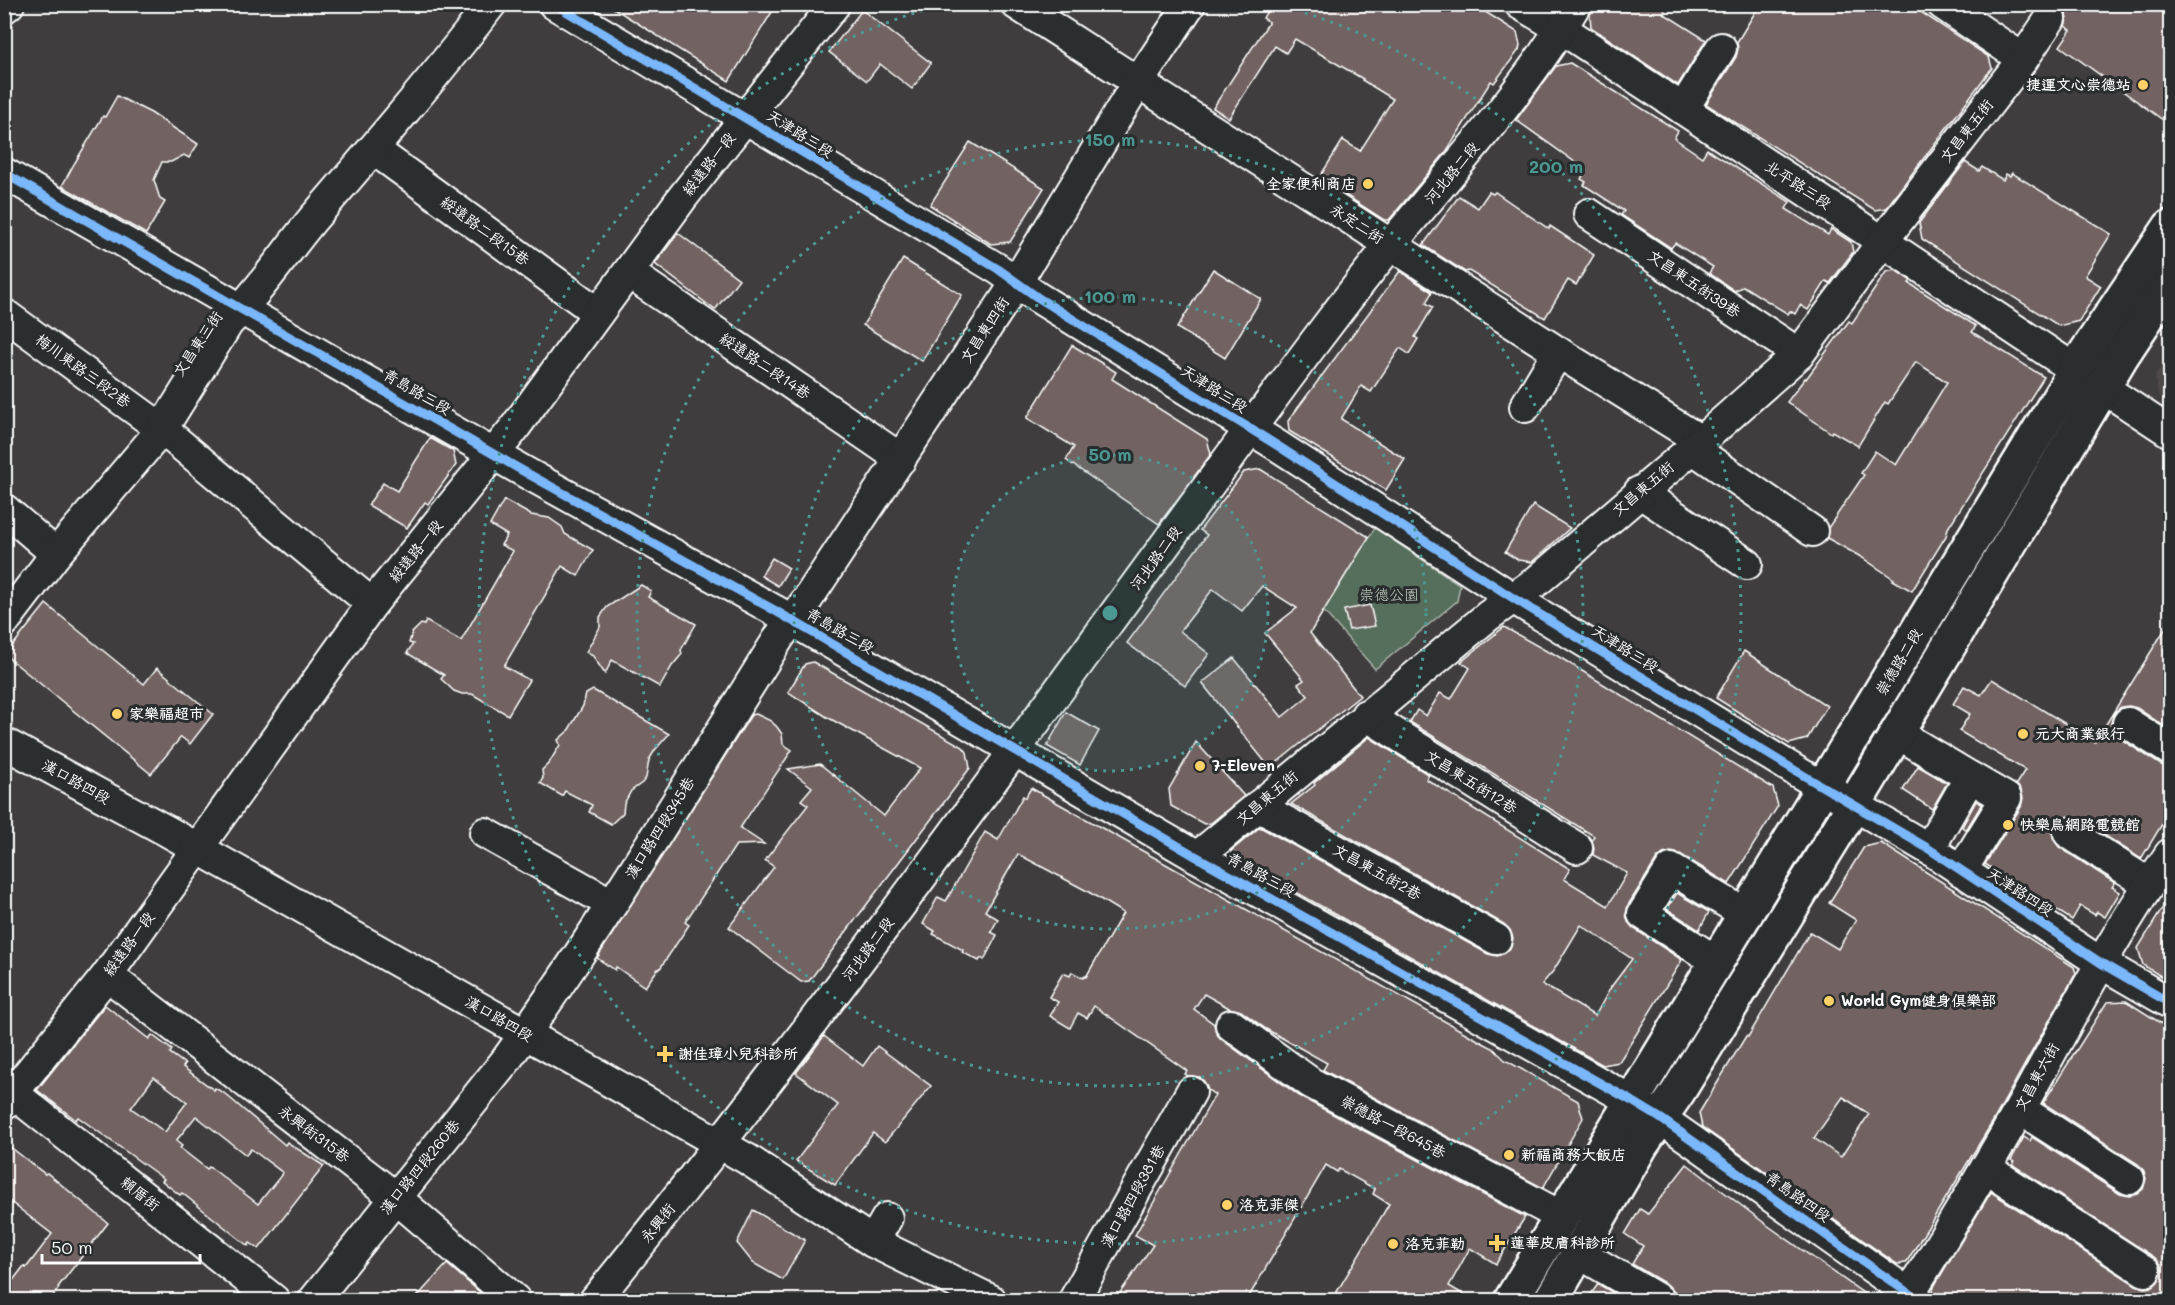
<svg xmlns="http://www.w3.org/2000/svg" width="2175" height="1305" font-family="Mali,'LXGW WenKai TC',sans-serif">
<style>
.built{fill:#4f4849}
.green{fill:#576e5b;stroke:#abb6ad;stroke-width:1.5}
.building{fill:#726362;stroke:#fff;stroke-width:1.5;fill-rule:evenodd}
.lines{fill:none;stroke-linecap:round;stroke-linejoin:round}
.minor-casing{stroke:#fff;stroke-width:34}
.major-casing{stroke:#fff;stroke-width:38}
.minor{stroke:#2a2d2e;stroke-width:30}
.major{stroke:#2a2d2e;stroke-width:33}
.cycleway-casing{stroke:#2a2d2e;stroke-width:13}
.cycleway{stroke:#7ab7fb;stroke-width:9}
.ring{fill:none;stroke:#4b9892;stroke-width:3;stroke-dasharray:3 6}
.poi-dot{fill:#ffd166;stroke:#2a2d2e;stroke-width:2}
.labels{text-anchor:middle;stroke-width:6;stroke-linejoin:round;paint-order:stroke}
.poi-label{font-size:15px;font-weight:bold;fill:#fff;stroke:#2a2d2e;text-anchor:start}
.street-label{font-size:15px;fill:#fff;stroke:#2a2d2e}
.park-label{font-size:15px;fill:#abb6ad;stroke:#2a2d2e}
.centre{fill:#4b9892;stroke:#2a2d2e;stroke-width:3}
.ring-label{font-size:18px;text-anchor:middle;font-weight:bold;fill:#4b9892;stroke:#2a2d2e;stroke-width:6;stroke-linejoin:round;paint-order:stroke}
</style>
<rect width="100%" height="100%" fill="#403d3e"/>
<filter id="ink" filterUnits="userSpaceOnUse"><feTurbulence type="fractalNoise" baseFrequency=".0167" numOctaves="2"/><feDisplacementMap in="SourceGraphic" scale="12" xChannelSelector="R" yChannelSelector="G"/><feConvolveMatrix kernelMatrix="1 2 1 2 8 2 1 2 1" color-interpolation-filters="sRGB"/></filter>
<g filter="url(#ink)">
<polygon class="built" points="2170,352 2170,403 2158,395 2155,376"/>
<polygon class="green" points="1375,528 1460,585 1457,601 1375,669 1320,607"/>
<g class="building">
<polygon points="607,4 777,4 729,81"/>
<polygon points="1271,4 1473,4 1517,32 1520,45 1519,50 1494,83 1491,81 1446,152 1389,220 1384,220 1319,178 1343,140 1360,151 1393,99 1362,80 1363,79 1295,39 1286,53 1275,46 1229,118 1213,108 1269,22 1263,18"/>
<polygon points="1595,4 1668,4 1663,13 1706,40 1678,85 1591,27 1590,15"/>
<polygon points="1760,4 1909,4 1989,57 1992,68 1886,208 1875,210 1706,104 1736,57 1738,49 1737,42"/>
<polygon points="2059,4 2170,4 2170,125 2060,46 2071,30 2065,26 2067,20 2066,12"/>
<polygon points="862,10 931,63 912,89 880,64 867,81 829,52"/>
<polygon points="1570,63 1678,131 1674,138 1702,157 1707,149 1790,202 1786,209 1828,235 1831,229 1851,242 1853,252 1830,283 1826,281 1808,310 1800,305 1795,314 1790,311 1788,314 1743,286 1735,291 1709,273 1713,267 1675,243 1671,248 1621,215 1624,211 1584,185 1586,182 1581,179 1586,170 1516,120 1556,66"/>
<polygon points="117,96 151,113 198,144 189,158 184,155 171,162 162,162 154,180 160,199 165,202 146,234 62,186 74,164 103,116 105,117"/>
<polygon points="970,142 1044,188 1010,242 991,244 930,205"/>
<polygon points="1965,162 1979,171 1982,167 2003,180 2006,174 2010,176 2012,173 2111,234 2085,276 2101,286 2079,321 2059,326 1922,239 1919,223"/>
<polygon points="1489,192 1493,194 1495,192 1549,229 1550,226 1594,255 1576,285 1568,280 1545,318 1469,271 1465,272 1423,245 1459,196 1478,208"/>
<polygon points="678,233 739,279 715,310 655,264"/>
<polygon points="903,259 962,295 922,361 863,325"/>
<polygon points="1213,269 1261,299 1225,358 1177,328"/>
<polygon points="1895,270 1911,281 1909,283 1976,326 1972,332 2044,377 1948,528 1946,536 1912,591 1893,580 1894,579 1861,557 1827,538 1828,528 1864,475 1861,473 1875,451 1896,465 1947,382 1916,362 1888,404 1885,402 1858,446 1832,431 1831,433 1787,402 1805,378 1806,379 1849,321 1852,323 1886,272"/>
<polygon points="1400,271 1432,292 1426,303 1433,307 1415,337 1418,339 1409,354 1400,348 1371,392 1361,386 1341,419 1405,459 1386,490 1289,431 1288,421"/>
<polygon points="1072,345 1116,372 1112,379 1207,439 1211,454 1159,524 1066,460 1074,447 1027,418"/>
<polygon points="430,438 453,451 456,465 428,504 425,502 407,528 368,505 383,483 397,491"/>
<polygon points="1260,469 1369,537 1310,633 1360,696 1270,768 1202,683 1234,658 1282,717 1308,696 1298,684 1304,680 1265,633 1297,608 1262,586 1242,611 1213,589 1180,631 1209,654 1185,686 1127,643 1207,535 1200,530 1244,472"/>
<polygon points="504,500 531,515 549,518 562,527 565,534 593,550 578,576 562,566 504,666 529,680 508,715 472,694 462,694 454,691 441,679 444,675 407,653 413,644 409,643 412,633 421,624 424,625 426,621 461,641 513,551 501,545 507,535 490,525"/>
<polygon points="1533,505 1570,528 1532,562 1518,560 1505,552"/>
<polygon points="772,558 789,568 778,586 761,576"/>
<polygon points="641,585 651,591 648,597 696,624 681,650 682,654 672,666 660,687 612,660 605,674 593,656 586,652 600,627 600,617 607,607"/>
<polygon points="46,604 144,684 157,668 213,714 190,744 181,737 151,774 5,655"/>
<polygon points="1370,605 1375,626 1349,630 1344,610"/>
<polygon points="2170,621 2170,730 2137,708 2129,706 2121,707 2114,713 2111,723 2113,731 2119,738 2161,765 2170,767 2170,811 2141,859 2078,818 2070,816 2062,818 2055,823 2052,833 2054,840 2059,847 2115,883 2112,887 2120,892 2105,917 2097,912 2095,915 2080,906 2072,920 1985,864 2021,807 2023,798 2021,790 2016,784 2025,770 1959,731 1970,714 1953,704 1964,686 1981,695 1992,679 2095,742"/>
<path d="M1504 627 1550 653 1551 652 1773 788 1778 806 1729 884 1680 854 1671 852 1663 854 1657 859 1628 905 1626 914 1628 922 1633 928 1682 960 1619 1062 1603 1065 1232 856 1231 851 1260 827 1488 954 1497 956 1505 953 1511 947 1513 938 1510 930 1504 924 1291 804 1315 785 1314 783 1369 737 1429 775 1426 779 1570 869 1564 879 1608 906 1627 873 1593 855 1594 848 1592 840 1594 836 1410 722 1417 710 1426 716 1440 693 1451 699 1470 668 1461 662ZM1581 925 1632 959 1611 987 1595 1016 1542 984 1554 970Z"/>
<polygon points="1744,651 1827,706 1807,739 1789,744 1716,698"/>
<polygon points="813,662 963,747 967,752 970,768 809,981 801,982 729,927 774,867 765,860 808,805 801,800 812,787 788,769 820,764 884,816 920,768 827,717 788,692 805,664"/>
<polygon points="593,690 669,734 655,750 649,760 646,778 642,783 631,791 624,804 623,813 611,824 589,812 592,805 565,791 562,796 540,783 543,778 542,770 549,763 560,745 558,740 568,731 583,706 586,694"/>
<polygon points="1066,712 1099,731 1080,765 1047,746"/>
<polygon points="756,714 771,721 777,727 782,734 783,744 792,750 740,828 764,844 736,845 685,922 689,925 659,970 658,969 645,987 616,967 615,970 597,958 751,715"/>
<polygon points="1196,742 1244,796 1211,823 1204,824 1171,806 1169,789"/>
<polygon points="1918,766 1947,783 1932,809 1903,790"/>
<polygon points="1031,788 1485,1044 1493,1048 1505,1060 1578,1101 1583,1118 1543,1188 1323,1070 1327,1063 1266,1029 1241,1011 1229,1008 1204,994 1194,1009 1214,1024 1216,1033 1221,1039 1301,1097 1525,1217 1496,1264 1470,1248 1449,1286 1473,1300 1332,1300 1389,1204 1373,1194 1375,1189 1339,1169 1337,1172 1326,1165 1247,1300 1115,1300 1153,1245 1135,1235 1215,1095 1208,1090 1205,1083 1200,1077 1188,1076 1185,1074 1187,1071 1094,1006 1087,1018 1078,1013 1070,1028 1050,1016 1058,1002 1049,997 1063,973 1070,976 1072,972 1083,978 1085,976 1086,977 1123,913 1087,891 1018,854 985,911 998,919 991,932 997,935 984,960 981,958 979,961 962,952 963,950 933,934 935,931 923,924 938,897 946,901 985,832 998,840 1023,796 1025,798"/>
<polygon points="1976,801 1982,804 1966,830 1962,827"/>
<path d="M1881 843 2074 967 2076 973 1992 1123 1906 1263 1897 1264 1702 1127 1699 1113 1746 1036 1748 1037 1810 932 1838 949 1856 920 1829 903 1864 847ZM1843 1097 1869 1114 1841 1157 1814 1138Z"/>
<polygon points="1677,893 1709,912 1699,930 1667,909"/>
<polygon points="2170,896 2170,982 2143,965 2138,948"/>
<polygon points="2126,1001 2170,1029 2170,1300 1935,1300 1933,1288 1991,1192 2136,1285 2144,1288 2152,1287 2160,1280 2162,1271 2161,1264 2154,1257 2013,1165 2014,1162 2011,1160 2024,1137 2030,1141 2032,1137 2120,1194 2129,1196 2137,1194 2143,1189 2146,1179 2144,1171 2138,1164 2043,1103 2107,1002"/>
<path d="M105 1005 149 1039 152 1035 172 1050 170 1053 185 1064 183 1067 214 1090 215 1088 224 1093 285 1145 287 1142 324 1166 259 1249 250 1243 248 1246 182 1193 180 1195 162 1181 164 1179 78 1117 76 1120 37 1090ZM154 1077 187 1102 165 1132 131 1108ZM196 1116 246 1155 251 1149 283 1173 258 1204 214 1170 209 1167 207 1169 180 1148 182 1146 176 1141Z"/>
<polygon points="824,1036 863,1066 877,1046 931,1086 885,1142 873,1133 835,1185 796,1161 838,1105 796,1073"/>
<polygon points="4,1142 45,1174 47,1173 108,1223 58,1287 59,1288 50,1300 4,1300 4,1292 24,1266 26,1268 52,1234 4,1197"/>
<polygon points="1687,1164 1767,1225 1873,1300 1676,1300 1674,1292 1668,1285 1632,1264 1643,1246 1625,1234 1640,1209 1648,1214"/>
<polygon points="753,1210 805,1240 783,1280 753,1263 737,1243"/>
<polygon points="447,1264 489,1300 414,1300"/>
<polygon points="1598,1284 1626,1300 1587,1300"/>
</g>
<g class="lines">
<defs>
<g id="minor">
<polyline points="554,4 998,269 1037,297 1278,446 1513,598 1796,771 1929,849 2101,963 2170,1003"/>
<polyline points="1016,4 1558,352 1701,441"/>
<polyline points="1520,4 1562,29 1683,109 2050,353 2170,432"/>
<polyline points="1942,4 2023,59"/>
<polyline points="4,8 9,4"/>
<polyline points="1683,109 1721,48"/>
<polyline points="373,149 598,313"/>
<polyline points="4,173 523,471 774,610 1197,857 1632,1101 1660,1118 1918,1300"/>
<polyline points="1589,214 1799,354"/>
<polyline points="629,273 901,459"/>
<polyline points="4,314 162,429 372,604"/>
<polyline points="1525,407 1558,352"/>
<polyline points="1692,448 1812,531"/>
<polyline points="1639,492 1747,564"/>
<polyline points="4,509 56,554"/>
<path d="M4 622 56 554 162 429 228 323C259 292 284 254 312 220 373 149 434 78 491 4"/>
<polyline points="1366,715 1577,848"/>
<polyline points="2128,723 2170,750"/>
<polyline points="1897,733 1970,777 1929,849"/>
<polyline points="4,743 167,831 747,1159 873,1242 991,1300"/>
<polyline points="1258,806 1496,939"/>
<polyline points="485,833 612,904"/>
<polyline points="2069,833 2149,884"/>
<polyline points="1197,857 1488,616 1537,581 1701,441 1799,354 1898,221 2023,59 2050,19"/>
<polyline points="1961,871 2006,798 1970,777"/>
<polyline points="1717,962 1643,914 1671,869 1747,915"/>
<polyline points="107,975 395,1197 515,1300"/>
<polyline points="1231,1025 1311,1083 1562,1217"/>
<polyline points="4,1089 14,1094 274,1300"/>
<polyline points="4,1104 107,975 372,604 513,430 682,198 835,4"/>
<polyline points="2020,1109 2129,1179"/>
<polyline points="1986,1168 2145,1271"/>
<polyline points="873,1242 887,1218"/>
<polyline points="1579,1253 1659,1300"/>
<path d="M314 1300 504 1063C603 926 690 780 780 636L807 600 1016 283 1131 93 1190 4"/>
<path d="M595 1300C824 1019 1033 723 1248 432 1295 368 1342 304 1392 243 1456 166 1524 91 1576 4"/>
<polyline points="1074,1300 1191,1092"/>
<path d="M1905 1300C1945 1238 1983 1173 2020 1109 2068 1023 2113 935 2170 854"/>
</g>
<g id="major">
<polyline points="1511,1300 2063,391 2075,369 2170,227"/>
<polyline points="1551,1300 1642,1144 1678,1092 1854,805 2121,357 2170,283"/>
</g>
</defs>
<use href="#minor" class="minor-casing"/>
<use href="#major" class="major-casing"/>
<use href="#minor" class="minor"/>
<use href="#major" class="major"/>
<defs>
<g id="cycleway">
<polyline points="554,4 998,269 1037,297 1278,446 1513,598 1796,771 1929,849 2101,963 2170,1003"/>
<polyline points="4,173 523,471 774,610 1197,857 1632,1101 1660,1118 1918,1300"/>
</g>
</defs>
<use href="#cycleway" class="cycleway-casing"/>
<use href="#cycleway" class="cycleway"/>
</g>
</g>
<circle cx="1110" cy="613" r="158" fill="#4b9892" fill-opacity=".12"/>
<g class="ring">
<circle cx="1110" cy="613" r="158"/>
<circle cx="1110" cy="613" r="316"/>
<circle cx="1110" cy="613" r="473"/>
<path d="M1279 5A631 631 0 1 1 941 5"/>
</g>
<g class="poi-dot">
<circle cx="2143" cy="85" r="6"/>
<circle cx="1368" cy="184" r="6"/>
<circle cx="117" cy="714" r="6"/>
<circle cx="2023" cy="734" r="6"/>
<circle cx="1200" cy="766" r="6"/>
<circle cx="2008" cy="825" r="6"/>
<circle cx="1829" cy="1001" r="6"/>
<path d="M662 1045h6v6h6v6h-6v6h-6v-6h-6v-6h6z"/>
<circle cx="1509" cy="1155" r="6"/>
<circle cx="1227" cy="1205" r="6"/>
<path d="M1494 1234h6v6h6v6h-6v6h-6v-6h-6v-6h6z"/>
<circle cx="1393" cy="1244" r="6"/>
</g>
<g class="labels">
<g class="poi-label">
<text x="2131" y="90" text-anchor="end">捷運文心崇德站</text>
<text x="1356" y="189" text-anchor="end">全家便利商店</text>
<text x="129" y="719">家樂福超市</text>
<text x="2035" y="739">元大商業銀行</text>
<text x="1212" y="771">7-Eleven</text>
<text x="2020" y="830">快樂鳥網路電競館</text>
<text x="1841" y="1006">World Gym健身俱樂部</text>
<text x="678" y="1059">謝佳璋小兒科診所</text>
<text x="1521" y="1160">新福商務大飯店</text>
<text x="1239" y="1210">洛克菲傑</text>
<text x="1510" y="1248">蓮華皮膚科診所</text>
<text x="1405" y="1249">洛克菲勒</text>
</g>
<g class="street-label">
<text transform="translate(1967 131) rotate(-52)" y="5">文昌東五街</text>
<text transform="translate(800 134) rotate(32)" y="5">天津路三段</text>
<text transform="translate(709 164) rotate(-52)" y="5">綏遠路一段</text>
<text transform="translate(1452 173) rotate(-50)" y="5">河北路二段</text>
<text transform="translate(1798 185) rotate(33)" y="5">北平路三段</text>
<text transform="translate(1357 224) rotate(33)" y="5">永定二街</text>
<text transform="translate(485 231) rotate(36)" y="5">綏遠路二段15巷</text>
<text transform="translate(1694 284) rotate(34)" y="5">文昌東五街39巷</text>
<text transform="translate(985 330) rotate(-57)" y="5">文昌東四街</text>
<text transform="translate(198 344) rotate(-56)" y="5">文昌東三街</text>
<text transform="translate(765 366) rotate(34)" y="5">綏遠路二段14巷</text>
<text transform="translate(83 371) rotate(36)" y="5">梅川東路三段2巷</text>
<text transform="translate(1214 389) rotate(32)" y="5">天津路三段</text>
<text transform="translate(417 392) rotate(30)" y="5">青島路三段</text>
<text transform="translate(1643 489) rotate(-40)" y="5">文昌東五街</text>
<text transform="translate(416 551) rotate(-51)" y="5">綏遠路一段</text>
<text transform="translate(1156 558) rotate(-54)" y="5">河北路二段</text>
<text transform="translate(840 631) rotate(30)" y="5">青島路三段</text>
<text transform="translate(1625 649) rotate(32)" y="5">天津路三段</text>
<text transform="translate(1899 662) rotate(-59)" y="5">崇德路二段</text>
<text transform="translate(76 782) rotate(29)" y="5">漢口路四段</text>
<text transform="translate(1471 782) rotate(32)" y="5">文昌東五街12巷</text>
<text transform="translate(1267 798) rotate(-40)" y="5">文昌東五街</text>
<text transform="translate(660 828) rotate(-58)" y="5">漢口路四段345巷</text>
<text transform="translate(1377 872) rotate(29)" y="5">文昌東五街2巷</text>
<text transform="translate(1261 875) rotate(29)" y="5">青島路三段</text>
<text transform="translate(2020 892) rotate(33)" y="5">天津路四段</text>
<text transform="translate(129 944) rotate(-54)" y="5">綏遠路一段</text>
<text transform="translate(868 949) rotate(-53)" y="5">河北路二段</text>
<text transform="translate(499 1019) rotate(30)" y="5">漢口路四段</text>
<text transform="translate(2037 1077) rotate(-61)" y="5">文昌東六街</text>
<text transform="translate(1393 1127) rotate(28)" y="5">崇德路一段645巷</text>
<text transform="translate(314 1134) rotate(37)" y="5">永興街315巷</text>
<text transform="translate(420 1167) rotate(-51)" y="5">漢口路四段260巷</text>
<text transform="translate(140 1194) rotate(38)" y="5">賴厝街</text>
<text transform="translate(1133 1196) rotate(-61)" y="5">漢口路四段381巷</text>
<text transform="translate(1798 1197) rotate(35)" y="5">青島路四段</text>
<text transform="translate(658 1223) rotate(-51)" y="5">永興街</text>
</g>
<g class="park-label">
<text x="1389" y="600">崇德公園</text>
</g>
</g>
<circle cx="1110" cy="613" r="9" class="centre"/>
<g class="ring-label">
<text x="1110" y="146">150 m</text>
<text x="1556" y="173">200 m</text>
<text x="1110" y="303">100 m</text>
<text x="1110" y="461">50 m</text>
</g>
<rect width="2175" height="1305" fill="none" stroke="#2a2d2e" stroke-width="24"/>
<rect x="12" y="12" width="2151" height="1281" fill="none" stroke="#fff" stroke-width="2" filter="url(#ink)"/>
<path d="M42 1254v9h158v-9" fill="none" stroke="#ffffff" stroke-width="3"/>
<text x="51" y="1254" font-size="18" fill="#ffffff" stroke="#2a2d2e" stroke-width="4.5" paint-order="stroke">50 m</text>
</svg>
